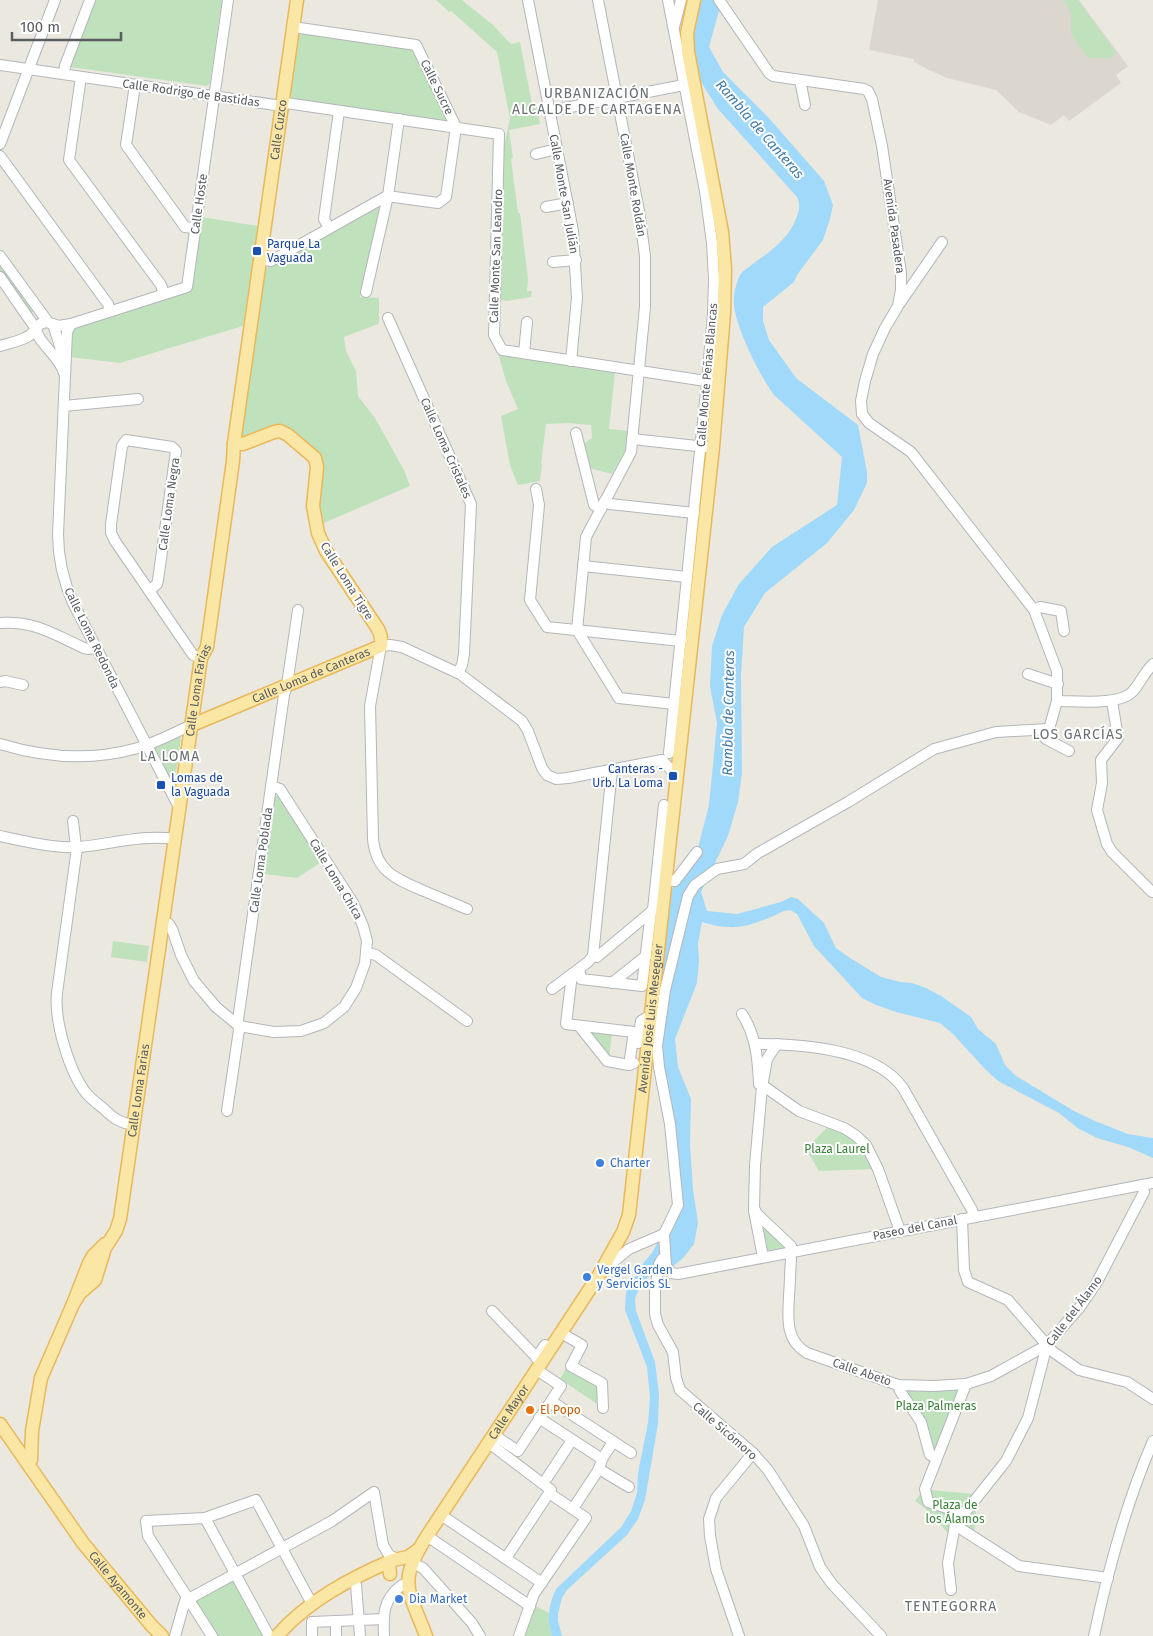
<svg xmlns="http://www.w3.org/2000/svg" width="1153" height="1636" font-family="'Fira Sans',sans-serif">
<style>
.education{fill:#dbd7ce}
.green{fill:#bfe2bd}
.water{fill:#a1d9fa}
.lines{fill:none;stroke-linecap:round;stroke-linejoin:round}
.minor-casing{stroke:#b3b6ba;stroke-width:12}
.major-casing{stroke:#e9b85b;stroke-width:15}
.minor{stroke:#fff;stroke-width:10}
.major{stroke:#fae7a6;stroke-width:12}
.transit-dot{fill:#1a4fb4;stroke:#fff;stroke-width:2}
.shop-dot{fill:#3f7fe0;stroke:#fff;stroke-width:2}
.food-dot{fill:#e8710a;stroke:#fff;stroke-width:2}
.labels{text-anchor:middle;stroke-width:4;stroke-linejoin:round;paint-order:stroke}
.street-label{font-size:12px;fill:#595d60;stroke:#fff}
.transit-label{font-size:12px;fill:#164399;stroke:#fff;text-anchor:start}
.park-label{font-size:12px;fill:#398038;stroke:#fff}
.shop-label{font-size:12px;fill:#366cbe;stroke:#fff;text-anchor:start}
.food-label{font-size:12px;fill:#c56008;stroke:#fff;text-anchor:start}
.neighbourhood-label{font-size:14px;letter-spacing:1px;fill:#6a6f72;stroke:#fff}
.water-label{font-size:14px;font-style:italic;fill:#417baa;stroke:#fff}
</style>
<rect width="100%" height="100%" fill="#ebe8e0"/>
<polygon class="education" points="878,0 1079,0 1128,66 1116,75 1121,83 1069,121 1064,115 1051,125 1019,112 996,90 947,78 927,69 914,62 914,59 869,50"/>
<g class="green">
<polygon points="96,0 222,0 210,83 207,86 70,67"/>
<polygon points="436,0 462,0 493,25 511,44 520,42 532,104 536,103 540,124 509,130 513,158 511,159 518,213 520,213 528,279 527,291 532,291 531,297 507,301 499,300 503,150 510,119 497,52 451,11 449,12"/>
<polygon points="1064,0 1078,0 1116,53 1110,58 1088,58 1071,34 1071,13"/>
<polygon points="303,33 413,49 447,118 443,122 294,100 290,95 299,36"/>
<polygon points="376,207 380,210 360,297 379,298 379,322 378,324 344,337 346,351 356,371 358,396 375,418 404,470 410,486 319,525 317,521 320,467 290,433 244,440 239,436 265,269"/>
<polygon points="201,217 258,226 243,326 120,363 70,357 72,328 191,290"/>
<polygon points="0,256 36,309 33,312 30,313 0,277"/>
<polygon points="498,353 615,372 609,429 630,431 628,445 612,474 589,468 583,444 592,438 591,425 568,423 546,424 541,464 542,465 540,481 518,485 510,465 501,416 518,409 506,381"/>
<polygon points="179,736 181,738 175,780 171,781 154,749 156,745"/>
<polygon points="276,796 280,796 323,861 297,878 265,874 263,870 267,842 270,840 273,820 271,816 274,798"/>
<polygon points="113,941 149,946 147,962 111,957"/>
<polygon points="592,1032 612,1034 609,1058 590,1034"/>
<polygon points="830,1125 855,1135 875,1169 819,1171 806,1148"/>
<polygon points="757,1214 793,1252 763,1257"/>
<polygon points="568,1365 602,1383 603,1408 560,1379"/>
<polygon points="966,1384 937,1458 898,1385"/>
<polygon points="930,1490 975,1494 973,1506 977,1515 974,1533 960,1534 955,1536 948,1533 925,1508 915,1501 921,1493"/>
<polygon points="233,1580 263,1636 218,1636 195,1601"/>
<polygon points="534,1605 549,1613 550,1630 552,1636 524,1636"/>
</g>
<path class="water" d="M694 0H722L709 47 723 72 768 117 824 181 833 205 830 219 823 240 797 275 794 282 763 307V321L769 340 796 378 858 425 867 472V483L854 510 827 543 765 593 744 627 741 675 742 773 738 802 728 836 701 892 707 911 737 914 781 902 791 897 798 899 824 923 836 948 850 958 881 977 900 982 912 983 926 988 941 996 971 1017 978 1029 996 1044 1005 1065 1016 1076 1074 1111 1095 1121 1128 1134 1153 1138V1158L1128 1147 1097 1138 1079 1129 1059 1113 998 1081 986 1070 953 1034 940 1023 896 1012 876 1005 862 998 814 946 797 914 790 910 784 911C753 925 737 933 702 922L698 943 699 961 697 983 675 1039 678 1067 691 1099 690 1145 693 1189 698 1223 694 1244 684 1257 670 1269 654 1273 648 1277 639 1288 635 1299 636 1311 655 1362 659 1393 658 1424 645 1500 638 1519 627 1535 567 1590 562 1598 558 1614V1621L562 1636H552C546 1620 549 1604 556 1589L616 1532 622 1526 631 1511 637 1493 638 1473 648 1423 650 1398 647 1367 625 1310 626 1292 644 1262 652 1253 676 1205 668 1125 656 1066 650 1063 666 907 675 881 697 852 709 805 717 723 710 686 712 646 722 615 739 584 772 547 837 505 842 457 774 395C760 376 736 328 734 305 733 295 736 284 740 275 743 270 750 267 754 263 771 251 788 239 796 219 799 211 801 206 797 197L718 109 691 66Z"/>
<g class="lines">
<defs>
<g id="minor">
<polyline points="528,0 573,231 577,298 571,361"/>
<polyline points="598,0 639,211 645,256 645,307 631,452 586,537 577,630 619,698 674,704"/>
<polyline points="668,0 705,191 712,243 714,279 713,314 707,382 669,753"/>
<polyline points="719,0 769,73 773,76 864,89 868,91 872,99 882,146 901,273 901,290 898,306 885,328 873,354 865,381 861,401 862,414 869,423 911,452 1034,610 1057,671 1057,701 1049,729 996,732 934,749 848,802 758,853 744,864 717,869 695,885 688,896 665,990 657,1046 659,1067 670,1124 678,1205 664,1234 666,1266 671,1273 678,1274 1153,1183"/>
<polyline points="674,27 681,0"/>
<polyline points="0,65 282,106 286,103 499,134 494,335 502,350 719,383"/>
<polyline points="64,74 65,66 90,0"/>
<polyline points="81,77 69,160 161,285 164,294"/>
<polyline points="800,80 805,105"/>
<polyline points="135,85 126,145 185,227 195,228"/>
<polyline points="550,111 689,84"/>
<polyline points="0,144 55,0"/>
<polyline points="536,154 557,149"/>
<polyline points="0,156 108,304 110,311"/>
<polyline points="546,207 568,203"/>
<polyline points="329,228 324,219 339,111"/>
<polyline points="0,256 48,322"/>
<polyline points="260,259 271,261 387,196 438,203 446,197 456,127 416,45 293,27"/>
<polyline points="553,262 576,260"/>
<path d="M0 277 36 329C29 340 12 342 0 346"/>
<polyline points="366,292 388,196 399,119"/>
<polyline points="900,303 942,242"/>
<polyline points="388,318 471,504 464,654 462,665 458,673"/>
<polyline points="53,324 58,326 71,324 187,287 228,0"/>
<path d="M71 324 67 332 58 534C58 559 63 580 73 603L180 809"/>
<polyline points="524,353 527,322"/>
<path d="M63 356 53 324 46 322 40 324 36 329C37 342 60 357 64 373"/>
<polyline points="64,406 138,399"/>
<polyline points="576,433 594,505 601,509"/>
<polyline points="632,439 706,447"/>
<polyline points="536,489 539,505 530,600 547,627 681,641"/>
<polyline points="604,502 610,504 694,513"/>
<polyline points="583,566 687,577"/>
<polyline points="149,591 157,584 158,580 176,451 172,447 126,440 122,446 111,524 111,533 115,541 193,655 201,658"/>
<polyline points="1034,610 1040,607 1061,611 1064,631"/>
<path d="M0 623C36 621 53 634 84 648L89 649 96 647"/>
<polyline points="1028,674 1058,684"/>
<polyline points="0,682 5,681 23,685"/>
<path d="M1057 701C1077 701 1122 706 1134 690 1141 681 1145 672 1153 664"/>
<polyline points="1112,701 1118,738 1101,760 1102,783 1097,810 1107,844 1112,852 1152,892"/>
<polyline points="1049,729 1046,739 1069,751"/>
<path d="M0 744C43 757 90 761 134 749 154 744 173 733 192 725"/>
<polyline points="662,760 673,772 678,772"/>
<polyline points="73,821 76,847"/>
<path d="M0 836C23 841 57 849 80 847 111 844 144 834 175 839"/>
<path d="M77 848 57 993C54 1021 69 1071 86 1093 91 1099 98 1104 104 1109 113 1118 120 1123 134 1125"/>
<polyline points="666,880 675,881 697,852"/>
<path d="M467 909C453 903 438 897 424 891 396 879 376 872 373 839L370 706 381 646 390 645 402 647 460 674 522 721 528 731 542 768 547 775 556 779 568 778 662 760"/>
<polyline points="653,910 664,805"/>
<polyline points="163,923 169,924 172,929 181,955 194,981 216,1007 239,1026 274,1032 301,1031 324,1023 344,1007 356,988 365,963 367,941 363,926 353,903 280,789 271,786"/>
<polyline points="367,953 376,955 467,1021"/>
<polyline points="593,956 612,770"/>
<polyline points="579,969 581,979 642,986 651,912"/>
<polyline points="572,974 566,1024 634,1032 629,1065"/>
<polyline points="612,983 646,956"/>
<polyline points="552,989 588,962 593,956 597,957 658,906 663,907"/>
<path d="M742 1014C756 1035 758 1060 759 1084"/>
<polyline points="579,1026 607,1061 629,1065 634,1063"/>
<polyline points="638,1043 641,1021 651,1015"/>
<path d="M756 1044C801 1044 874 1048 903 1088L972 1210 974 1217"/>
<polyline points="777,1044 767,1059 762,1087 755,1165 754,1208 757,1214 791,1246 793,1252"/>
<polyline points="762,1087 765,1087 799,1111 844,1128 855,1135 866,1145 878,1169 900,1231"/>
<polyline points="227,1111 239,1030 238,1020 284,695 287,685 298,610"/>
<polyline points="754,1211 763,1257"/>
<polyline points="962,1219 964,1270 968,1282 1008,1300 1052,1351 1079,1370 1127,1382 1153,1399"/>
<path d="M789 1252 791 1259C790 1271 790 1284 789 1296 788 1318 785 1340 807 1353L898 1385 934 1386 966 1384 991 1376 1047 1345"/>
<polyline points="665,1258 662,1259 659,1264 655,1290 655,1314 658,1325 673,1352 676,1378 680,1390 753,1453 768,1470 804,1526 820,1567 832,1584 881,1636"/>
<polyline points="605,1269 629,1249 664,1234"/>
<polyline points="492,1311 542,1363"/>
<polyline points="561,1333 582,1345 571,1366 602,1383 603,1408"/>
<polyline points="536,1358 545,1345"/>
<polyline points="898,1385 900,1391 921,1422 930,1455 937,1458"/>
<polyline points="551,1401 631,1453"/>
<polyline points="539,1418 602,1459"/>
<polyline points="494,1435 518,1451 561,1386 537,1370"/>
<polyline points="489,1443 551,1490 506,1558"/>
<polyline points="599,1469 629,1487"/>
<polyline points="547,1478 572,1440"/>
<polyline points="576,1504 599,1469 602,1459 613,1442"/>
<polyline points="963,1513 928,1502 925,1489 966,1384"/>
<polyline points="441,1515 542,1583"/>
<polyline points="205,1518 269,1636"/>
<polyline points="427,1536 530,1606"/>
<polyline points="412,1563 423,1568 472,1623 480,1636"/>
<polyline points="1108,1578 1019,1566 955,1525 1006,1461 1028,1418 1047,1345 1080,1307 1097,1282 1144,1192 1142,1185"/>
<polyline points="353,1579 356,1585 360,1636"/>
<polyline points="951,1590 948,1563 955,1525"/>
<polyline points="336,1621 336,1636"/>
<polyline points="312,1622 384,1619"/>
<polyline points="312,1622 312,1636"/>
<polyline points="175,1636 185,1601 332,1521 374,1492 383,1545 389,1555 395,1558"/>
<polyline points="212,1636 148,1536 146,1521 205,1518 256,1500 312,1604"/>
<path d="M384 1636C383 1614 383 1599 402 1585"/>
<polyline points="519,1636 534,1594 586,1518 549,1493"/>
<polyline points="739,1636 716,1569 710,1536 709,1519 716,1498 753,1453"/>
<path d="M1094 1636C1108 1570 1126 1503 1153 1441"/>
</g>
<g id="major">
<path id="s1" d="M192 725 381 646C382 640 381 635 378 629L326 551 318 533 313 506 317 467 315 458 288 435 280 431 274 432 243 444 234 443"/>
<path id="s2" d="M73 1304 80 1293 95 1280 105 1248 116 1231 120 1219 201 658 207 647 233 461 234 443 297 0"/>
<path id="s3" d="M0 1424 83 1543 151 1625 162 1636"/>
<polyline points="28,1464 31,1460 32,1431 41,1378 73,1304 89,1263 93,1256 105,1244"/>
<polyline points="390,1574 389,1565 393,1560 408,1557 418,1550"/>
<path d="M277 1636C307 1601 351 1578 393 1560"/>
<path id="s4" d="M426 1636C408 1588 397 1583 427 1536L599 1275 623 1232 629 1215 713 447 724 313 725 269 722 232 688 52 687 33 694 0"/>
</g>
</defs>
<use href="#minor" class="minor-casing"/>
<use href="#major" class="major-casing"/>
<use href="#minor" class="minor"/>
<use href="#major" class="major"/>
</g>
<g class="transit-dot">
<rect x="252" y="246" width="10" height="10" rx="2.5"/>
<rect x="668" y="771" width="10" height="10" rx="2.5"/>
<rect x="156" y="780" width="10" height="10" rx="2.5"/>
</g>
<g class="shop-dot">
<circle cx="600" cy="1163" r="5"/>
<circle cx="587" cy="1277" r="5"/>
<circle cx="399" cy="1599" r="5"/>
</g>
<circle class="food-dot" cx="530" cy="1410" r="5"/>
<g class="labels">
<g class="street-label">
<text transform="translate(437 87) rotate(64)" y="4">Calle Sucre</text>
<text transform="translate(191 93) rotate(8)" y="4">Calle Rodrigo de Bastidas</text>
<text dy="4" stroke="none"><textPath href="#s2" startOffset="1201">Calle Cuzco</textPath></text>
<text transform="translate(633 185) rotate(80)" y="4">Calle Monte Roldán</text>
<text transform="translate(564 194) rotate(80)" y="4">Calle Monte San Julián</text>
<text transform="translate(199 204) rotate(-82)" y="4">Calle Hoste</text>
<text transform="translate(894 226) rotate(82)" y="4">Avenida Pasadera</text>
<text transform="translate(496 256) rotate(-88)" y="4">Calle Monte San Leandro</text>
<text transform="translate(707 375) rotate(-85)" y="4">Calle Monte Peñas Blancas</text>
<text transform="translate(446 448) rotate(66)" y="4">Calle Loma Cristales</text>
<text transform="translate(169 504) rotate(-82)" y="4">Calle Loma Negra</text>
<text transform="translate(347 581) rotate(58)" y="4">Calle Loma Tigre</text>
<text transform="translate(92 638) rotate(64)" y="4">Calle Loma Redonda</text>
<text dy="4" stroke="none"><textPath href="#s1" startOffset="129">Calle Loma de Canteras</textPath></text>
<text dy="4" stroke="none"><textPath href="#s2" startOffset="634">Calle Loma Farias</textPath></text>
<text transform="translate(261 860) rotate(-82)" y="4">Calle Loma Poblada</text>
<text transform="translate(336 879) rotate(59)" y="4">Calle Loma Chica</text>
<text dy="4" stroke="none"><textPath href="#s4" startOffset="685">Avenida José Luis Meseguer</textPath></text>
<text dy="4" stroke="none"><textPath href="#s2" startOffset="229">Calle Loma Farias</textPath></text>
<text transform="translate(915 1228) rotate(-11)" y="4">Paseo del Canal</text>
<text transform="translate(1074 1311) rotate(-53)" y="4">Calle del Álamo</text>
<text transform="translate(862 1372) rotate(19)" y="4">Calle Abeto</text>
<text dy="4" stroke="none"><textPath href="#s4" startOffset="256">Calle Mayor</textPath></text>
<text transform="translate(725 1431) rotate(41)" y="4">Calle Sicómoro</text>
<text dy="4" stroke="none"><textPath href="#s3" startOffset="200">Calle Ayamonte</textPath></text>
</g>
<g class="transit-label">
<text x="267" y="248">Parque La<tspan x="267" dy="14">Vaguada</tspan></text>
<text x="663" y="773" text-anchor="end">Canteras -<tspan x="663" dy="14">Urb. La Loma</tspan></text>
<text x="171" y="782">Lomas de<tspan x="171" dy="14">la Vaguada</tspan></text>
</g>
<g class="park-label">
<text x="837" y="1153">Plaza Laurel</text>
<text x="936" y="1410">Plaza Palmeras</text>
<text x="955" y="1509">Plaza de<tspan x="955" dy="14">los Álamos</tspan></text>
</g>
<g class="shop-label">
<text x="610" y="1167">Charter</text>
<text x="597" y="1274">Vergel Garden<tspan x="597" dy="14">y Servicios SL</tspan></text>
<text x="409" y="1603">Dia Market</text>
</g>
<g class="food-label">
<text x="540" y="1414">El Popo</text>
</g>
<g class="neighbourhood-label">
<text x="597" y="98">URBANIZACIÓN<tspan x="597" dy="16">ALCALDE DE CARTAGENA</tspan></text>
<text x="1078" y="739">LOS GARCÍAS</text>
<text x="170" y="761">LA LOMA</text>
<text x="951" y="1611">TENTEGORRA</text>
</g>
<g class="water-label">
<text transform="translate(760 129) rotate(49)" y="5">Rambla de Canteras</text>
<text transform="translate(728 713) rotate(-89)" y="5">Rambla de Canteras</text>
</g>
</g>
<path d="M12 32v8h109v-8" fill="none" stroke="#595d60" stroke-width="2.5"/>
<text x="20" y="32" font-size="15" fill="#595d60" stroke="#ffffff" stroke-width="4" paint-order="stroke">100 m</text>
</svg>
